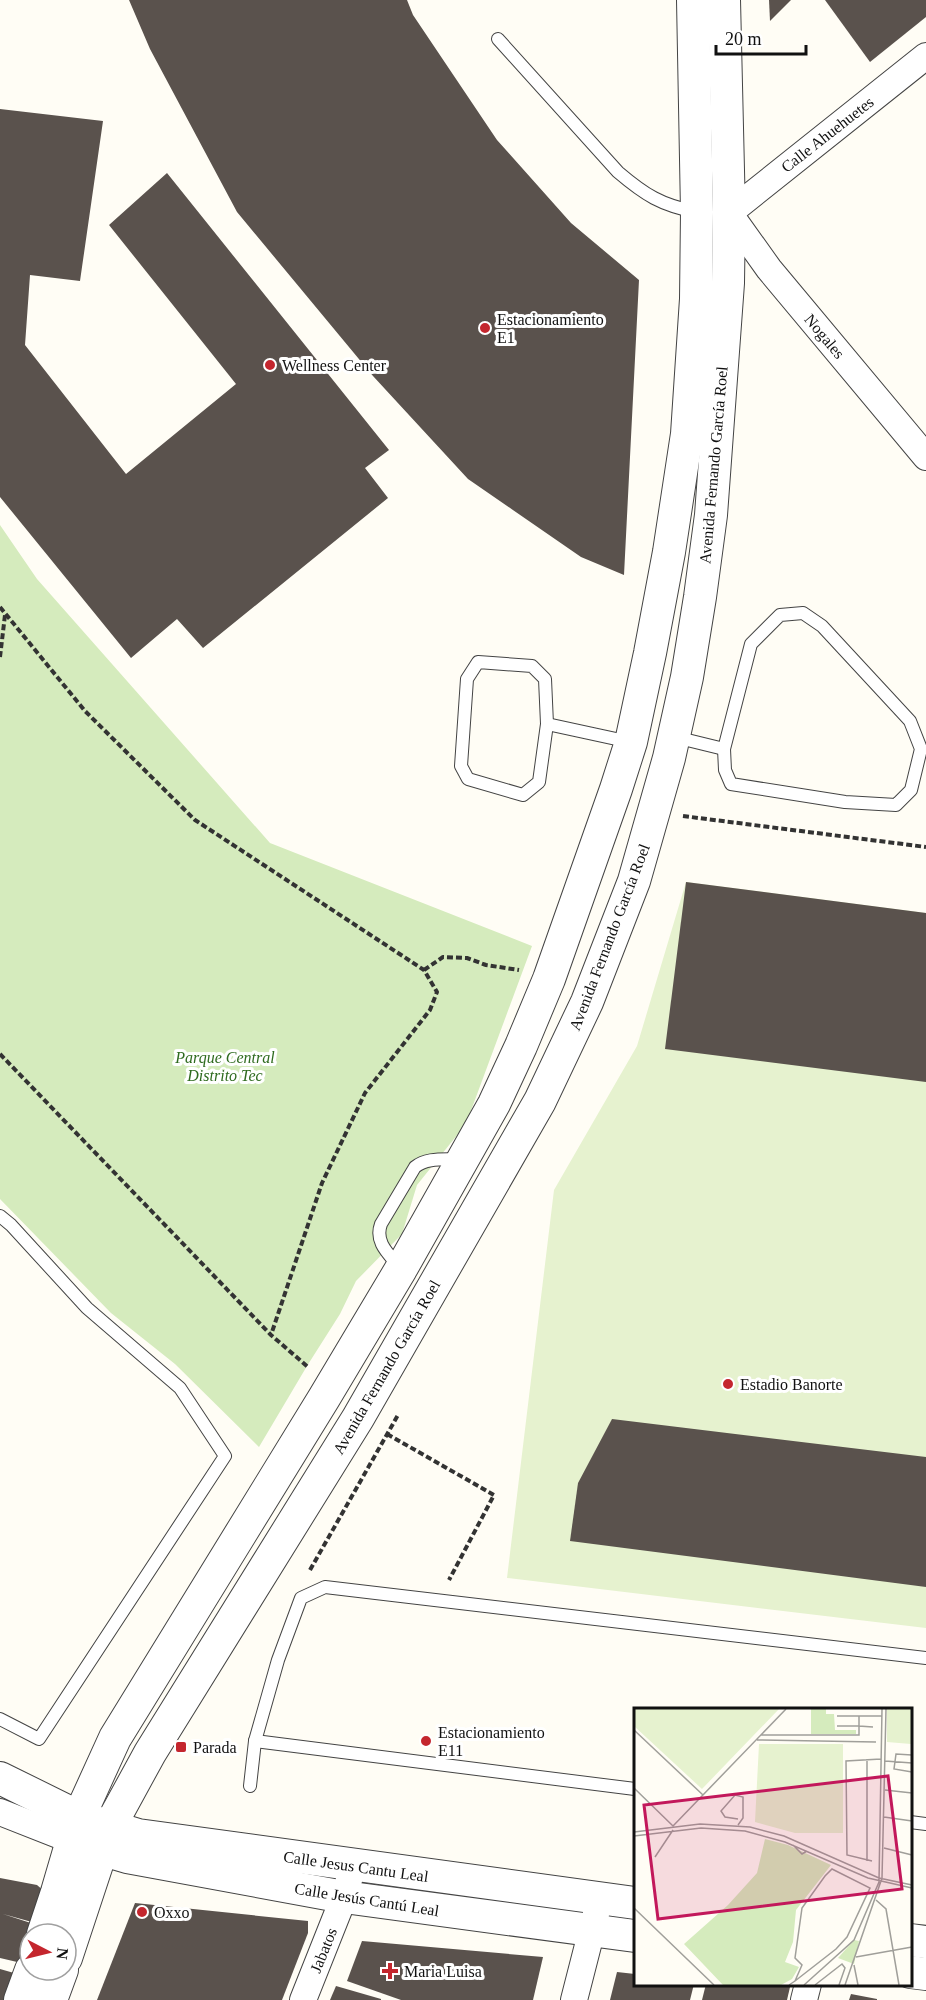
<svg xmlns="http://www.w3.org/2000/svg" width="926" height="2000" font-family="Georgia,serif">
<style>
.green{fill:#d5ebbd}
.pitch{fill:#e6f2cf}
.building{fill:#5a524d}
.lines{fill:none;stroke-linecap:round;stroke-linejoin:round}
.service-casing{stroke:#444;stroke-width:14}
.minor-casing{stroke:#444;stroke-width:28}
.tertiary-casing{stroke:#444;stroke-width:34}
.path{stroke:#333;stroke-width:4;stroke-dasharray:6 3;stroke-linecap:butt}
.service{stroke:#fff;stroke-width:12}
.minor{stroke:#fff;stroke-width:26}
.tertiary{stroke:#fff;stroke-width:32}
.poi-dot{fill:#c4262e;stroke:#fff;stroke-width:2}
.labels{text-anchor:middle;stroke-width:6;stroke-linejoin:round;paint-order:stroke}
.street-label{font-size:16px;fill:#111;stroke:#fff}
.poi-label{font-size:16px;fill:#111;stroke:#fff;text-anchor:start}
.park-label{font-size:16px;font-style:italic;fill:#2f6b1f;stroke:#fff}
.inset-road{fill:none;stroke:#a09f9a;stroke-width:1.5}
.view{fill:#c2185b;fill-opacity:0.15;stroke:#c2185b;stroke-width:3}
.inset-edge{fill:none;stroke:#111;stroke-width:3}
</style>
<rect width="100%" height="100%" fill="#fffdf5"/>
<polygon class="green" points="0,525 37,579 270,843 532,946 466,1124 417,1185 402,1234 356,1281 340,1314 307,1366 259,1447 175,1364 111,1313 0,1199"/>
<polygon class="pitch" points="686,882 926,913 926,1628 507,1578 554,1190 637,1046"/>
<g class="building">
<polygon points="129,0 407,0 413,15 497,140 571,223 639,280 624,575 581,557 468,479 373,376 237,212 150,49"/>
<polygon points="769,0 791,0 770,21"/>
<polygon points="825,0 926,0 926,17 870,62"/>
<polygon points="0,109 103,121 80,281 30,275 25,345 126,474 236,384 109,225 167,173 389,450 365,468 388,498 203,648 177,619 131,658 0,497"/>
<polygon points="686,882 926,913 926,1082 665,1049"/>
<polygon points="612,1419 926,1457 926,1587 570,1541 578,1483"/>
<polygon points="0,1878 37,1885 45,1892 39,1924 3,1914 37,1925 30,1934 30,1965 0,1958"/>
<polygon points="135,1903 308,1921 308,1933 282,2000 97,2000"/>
<polygon points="362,1941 543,1957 533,2000 401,2000 347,1981"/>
<polygon points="0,1969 21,1975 12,2000 0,2000"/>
<polygon points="617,1972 635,1974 635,1984 694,1984 690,2000 610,2000"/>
<polygon points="706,1984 761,1984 790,1987 787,2000 702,2000"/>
<polygon points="336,1986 381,1999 381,2000 330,2000"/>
<polygon points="851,1994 877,1999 877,2000 849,2000"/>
</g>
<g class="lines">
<defs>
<g id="service">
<path d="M498 39 618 172C645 195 661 205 696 212"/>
<polygon points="803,613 822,626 910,721 921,749 911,790 896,805 845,802 731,784 725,770 724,749 751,644 780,615"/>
<polygon points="478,662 532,666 545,679 547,724 539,782 523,795 468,779 461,766 467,679"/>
<polyline points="547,724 630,742"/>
<polyline points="675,737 724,749"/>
<polyline points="0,1216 11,1225 87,1308 180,1388 225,1456 39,1739 0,1719"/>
<path d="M401 1269C390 1255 374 1243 381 1224L415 1167C427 1157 445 1160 460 1159"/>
<polyline points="255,1741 635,1789"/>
<polyline points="250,1786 255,1741 278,1660 301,1598 325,1587 926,1658"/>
<polyline points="910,1822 926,1824"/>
</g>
<g id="minor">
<polyline points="729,213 769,269 926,457"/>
<polyline points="729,213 926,56"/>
<polyline points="0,1812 71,1840"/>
<polyline points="303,2000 344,1897 353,1866"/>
<polyline points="574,2000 596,1914"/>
<polyline points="804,2000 808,1984"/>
</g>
<g id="tertiary">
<polyline points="0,1778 79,1817 138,1835 635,1903"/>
<polyline points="83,1844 127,1857 344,1897 635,1936"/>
<polyline points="43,1934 57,1892 79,1817 115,1738 324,1398 401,1269 494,1104 521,1046 549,979 616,789 631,742 650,653 669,552 687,434 696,299 697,212 693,0"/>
<polyline points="910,1940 926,1942"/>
<polyline points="66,1958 109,1828 150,1753 358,1418 540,1101 587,1002 634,881 669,758 687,677 700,597 711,515 728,283 729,213 724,0"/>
<polyline points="910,1972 926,1974"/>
<polyline points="20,2000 31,1970"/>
<polyline points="51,2000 62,1970"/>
</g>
</defs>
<use href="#service" class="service-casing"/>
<use href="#minor" class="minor-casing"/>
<use href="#tertiary" class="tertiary-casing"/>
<g class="path">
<polyline points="0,607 85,711 195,820 424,970 437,992 430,1010 365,1093 322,1183 271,1335"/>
<polyline points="0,657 5,615"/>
<polyline points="683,816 926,847"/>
<polyline points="424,970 443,957 467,958 486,965 519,970"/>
<polyline points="0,1054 271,1335 308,1367"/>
<polyline points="387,1434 494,1495 449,1580"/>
<polyline points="310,1570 398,1415"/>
</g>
<use href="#service" class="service"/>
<use href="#minor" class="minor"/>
<use href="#tertiary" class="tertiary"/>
</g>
<g class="poi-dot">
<circle cx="485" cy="328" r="6"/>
<circle cx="270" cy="365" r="6"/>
<circle cx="728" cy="1384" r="6"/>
<circle cx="426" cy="1741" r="6"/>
<rect x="175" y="1741" width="12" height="12" rx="3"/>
<circle cx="142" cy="1912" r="6"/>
<path d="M387 1962h6v6h6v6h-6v6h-6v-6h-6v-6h6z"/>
</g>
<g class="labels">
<g class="street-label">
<text transform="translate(827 134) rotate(-38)" y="6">Calle Ahuehuetes</text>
<text transform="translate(825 336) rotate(50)" y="6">Nogales</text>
<text transform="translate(713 465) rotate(-85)" y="6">Avenida Fernando García Roel</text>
<text transform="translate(609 937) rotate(-69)" y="6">Avenida Fernando García Roel</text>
<text transform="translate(386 1367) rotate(-60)" y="6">Avenida Fernando García Roel</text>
<text transform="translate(356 1866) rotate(8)" y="6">Calle Jesus Cantu Leal</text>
<text transform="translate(367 1899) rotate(9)" y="6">Calle Jesús Cantú Leal</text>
<text transform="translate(323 1950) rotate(-68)" y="6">Jabatos</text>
</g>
<g class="poi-label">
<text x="497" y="325">Estacionamiento<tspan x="497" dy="18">E1</tspan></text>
<text x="282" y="371">Wellness Center</text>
<text x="740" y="1390">Estadio Banorte</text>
<text x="438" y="1738">Estacionamiento<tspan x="438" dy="18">E11</tspan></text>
<text x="193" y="1753">Parada</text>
<text x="154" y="1918">Oxxo</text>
<text x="404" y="1977">Maria Luisa</text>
</g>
<g class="park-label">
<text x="225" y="1063">Parque Central<tspan x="225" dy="18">Distrito Tec</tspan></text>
</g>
</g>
<g transform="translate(634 1708)">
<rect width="278" height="278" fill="#fffdf5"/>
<path d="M177 1H192V6H200L201 22H222V26H177ZM131 131 154 137 197 157 162 202 159 234 151 254 165 259 158 271 147 277H89L50 236 94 197 123 165ZM220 232 225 233 220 256 204 250Z" fill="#d5ebbd"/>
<path d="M0 1H145L68 81 0 18ZM253 1H277V36L253 34ZM125 36H209V125H161L121 114Z" fill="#e6f2cf"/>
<path class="inset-road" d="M203 8H225M239 19 225 18V8H248M0 22 69 87M127 27H225V18H203M123 32 242 34M278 47 262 46 260 61 278 64M233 51V153M251 53 278 55M0 80 39 118M251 82 278 85M250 109 278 113M104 117 109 110V89L101 87 87 103 91 109 104 111M39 118 152 1M0 124 66 116 116 119 150 128 245 170 278 177M0 128 67 120 111 123 151 134 234 170 278 180M159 137 168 146 173 143M250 140 278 147M21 149 39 122M238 153 213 147 212 53 247 51M242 192 252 201 265 277M0 200 80 277M222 249 278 239M220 257 224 277M155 277 161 273 202 241 213 229 236 180 198 161 191 168 168 200 161 250 168 257 161 273M170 277 220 232 245 174 248 1M181 277 208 256 211 260 205 277M211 277 248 170 252 1"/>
<path class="view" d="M254 68 268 181 24 211 10 97Z"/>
<rect width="278" height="278" class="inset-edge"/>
</g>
<g transform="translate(48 1952) rotate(97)"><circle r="28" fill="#ffffff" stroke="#a0a0a0" stroke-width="1.5"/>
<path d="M0-4.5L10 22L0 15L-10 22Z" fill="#c4262e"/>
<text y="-9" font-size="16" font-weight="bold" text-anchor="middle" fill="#111111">N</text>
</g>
<path d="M716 45v9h90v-9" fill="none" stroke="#111111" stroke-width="3"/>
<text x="725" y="45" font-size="18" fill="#111111" stroke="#ffffff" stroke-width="4.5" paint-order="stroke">20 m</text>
</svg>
